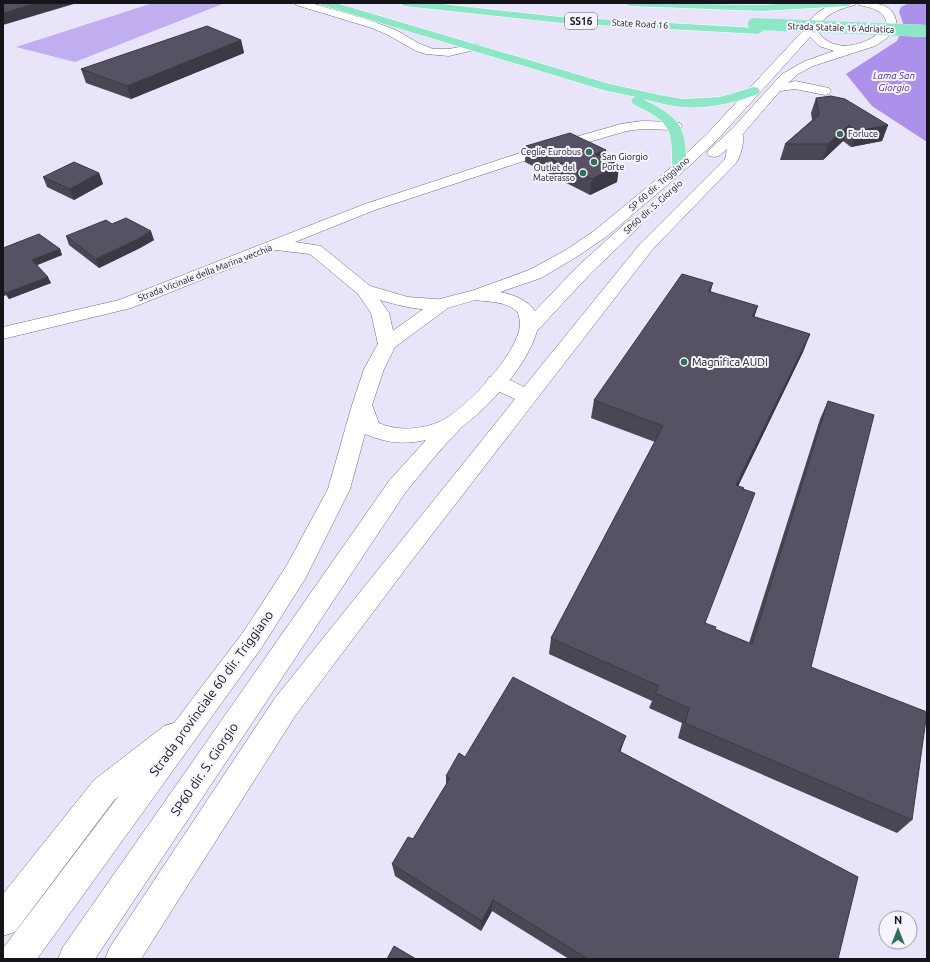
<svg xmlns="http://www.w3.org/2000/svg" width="930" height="962" font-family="Ubuntu,sans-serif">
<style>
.green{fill:#c0aef1}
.water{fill:#ab91e9}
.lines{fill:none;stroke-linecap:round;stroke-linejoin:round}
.street-casing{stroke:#706c7e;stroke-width:1}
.secondary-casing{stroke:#706c7e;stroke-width:1}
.highway-casing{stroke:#fff;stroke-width:1}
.street{fill:#fff;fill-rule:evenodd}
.secondary{fill:#fff;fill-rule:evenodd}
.highway{fill:#8de6c6;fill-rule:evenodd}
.highway-bridge-casing{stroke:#fff;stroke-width:12;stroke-linecap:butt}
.highway-bridge{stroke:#8de6c6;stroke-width:12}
.wall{fill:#4a4755}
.shaded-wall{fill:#3c3945}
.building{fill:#565263;stroke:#3c3945}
.poi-dot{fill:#326f5b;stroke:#f5f4fc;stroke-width:1.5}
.labels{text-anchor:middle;stroke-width:4;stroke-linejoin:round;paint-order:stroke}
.far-street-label{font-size:9px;fill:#16141b;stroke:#f5f4fc}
.far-poi-label{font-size:9px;fill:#16141b;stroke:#f5f4fc;text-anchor:start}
.shield{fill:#f5f4fc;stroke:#59575e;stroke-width:1}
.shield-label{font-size:10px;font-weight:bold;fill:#16141b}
.far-water-label{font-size:10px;font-style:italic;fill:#4f278b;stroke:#f5f4fc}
.poi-label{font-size:11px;fill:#16141b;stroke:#f5f4fc;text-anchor:start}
.near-street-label{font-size:13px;fill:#16141b;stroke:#f5f4fc}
</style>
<rect width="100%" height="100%" fill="#e9e4f9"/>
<polygon class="green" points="153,3 225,3 75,62 16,47"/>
<polygon class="water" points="909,3 927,3 927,142 872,106 846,74 897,41 904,26 899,12 901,7"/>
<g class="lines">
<defs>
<g id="street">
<path d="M642 121 675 122 680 123 682 126 680 129 675 130 642 129 627 131 536 157 375 210 295 242 321 246 370 286 408 297 448 300 451 304 448 308C426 313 401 306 380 300L389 313 396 344 394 348 387 350 380 348 378 344 371 313 358 294 310 254 276 250 131 308 3 339V327L119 300 365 204 526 151 621 124Z"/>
<path d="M736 129 741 130C746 138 741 156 736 163L652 250 413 559 295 716 141 959H105L110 947 275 698 515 399 489 387 486 382 489 377C502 374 513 382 524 387L640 244 725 159C728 150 726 138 731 130Z"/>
<polygon points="174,723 184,726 188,736 184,746 114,800 15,932 3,936 3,894 94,780 164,726"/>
</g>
<g id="secondary">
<polygon points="295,3 311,3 369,20 396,30 418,43 433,49 449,49 475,44 479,45 481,47 479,49 449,56 426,54 416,51 388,35 372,28 296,5"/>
<path d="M837 3H856L855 5C839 9 824 14 817 30 833 57 871 45 887 25 885 10 872 8 859 5L858 3C876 3 894 2 897 25L887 38 875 46 813 66 798 74 788 83 795 81 829 88 831 91 829 94 825 95 795 89 780 91 741 136 719 156 714 157 709 156 707 153 709 150 731 130 782 74 805 61 834 51 819 46 810 37 717 140 684 171 606 237 578 256 541 278 500 292C514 295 526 299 535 311L578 266 628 221 634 219 640 221 642 224 590 274 537 331C528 361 504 389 482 410 475 417 467 422 461 428 441 448 423 471 405 493L95 959H58L63 947 389 481 426 440C402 445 387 443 365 434L350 489 305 579 262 647 37 959H3L4 947 244 631 287 565 328 489 352 405 364 369 380 340 436 300 474 290 529 270 566 250 594 231 674 165 707 134 800 34C808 27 806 25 812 18 817 12 828 5 837 3ZM475 300C489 302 508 301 518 313 519 317 520 321 520 325 518 354 464 411 439 422 420 430 397 431 379 423L372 405 384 369 395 347 448 308Z"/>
</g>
<g id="highway">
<path d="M320 3H336L610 84 660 95 683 99 720 97 754 87 758 88 760 91 758 94C734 103 708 109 682 107 669 106 656 102 643 99 680 118 687 125 686 168L684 171 679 172 674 171 672 168C673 126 669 122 633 104L631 101 633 98 636 97 603 90 321 5Z"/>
<polygon points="399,3 433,3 561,17 758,28 764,31 758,34 561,23 404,6"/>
<polygon points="624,3 762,5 794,3 853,3 848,6 762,11 629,6"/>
</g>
</defs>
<use href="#street" class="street-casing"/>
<use href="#secondary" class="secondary-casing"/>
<use href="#highway" class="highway-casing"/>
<use href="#street" class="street"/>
<use href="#secondary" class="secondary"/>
<use href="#highway" class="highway"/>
<defs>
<polyline id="highway-bridge" points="754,24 927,31"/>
</defs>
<use href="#highway-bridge" class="highway-bridge-casing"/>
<use href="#highway-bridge" class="highway-bridge"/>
</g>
<g class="wall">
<polygon points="241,40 244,53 131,99 86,83 81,69"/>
<polygon points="816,98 888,125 882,141 851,147 843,141 823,160 780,160 785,144 812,120 811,113"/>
<polygon points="526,146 606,150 605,159 619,165 617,182 590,195 525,162"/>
<polygon points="99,173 103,184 74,200 47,187 43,177"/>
<polygon points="112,224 154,240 140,248 99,268 69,245 66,236"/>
<polygon points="3,248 60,249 62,255 37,265 51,283 9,299 6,295 3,296"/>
<polygon points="710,291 755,317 810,334 803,352 738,486 705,623 715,629 749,643 820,419 828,401 811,667 912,820 897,833 678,738 682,723 649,708 652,701 549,654 551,638 655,442 591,418 594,400"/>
<polygon points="621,750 620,752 838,959 569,959 492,911 481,931 395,876 392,864 413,839 446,785 446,776 465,757"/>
</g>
<g class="shaded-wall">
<polygon points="36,3 77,3 3,25 3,13"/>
<polygon points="241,40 244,53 131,99 127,86"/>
<polygon points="849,125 843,141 823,160 828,144"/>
<polygon points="888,125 882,141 851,147 857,131"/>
<polygon points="606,150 604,166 595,154"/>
<polygon points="619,165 617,182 590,195 592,179"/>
<polygon points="99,173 103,184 74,200 70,189"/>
<polygon points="151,231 154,240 140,248 99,268 96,259"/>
<polygon points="60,249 62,255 35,266 32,260"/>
<polygon points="48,277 51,283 9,299 6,293"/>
<polygon points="713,283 708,301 708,291"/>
<polygon points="3,290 6,295 3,296"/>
<polygon points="758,306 752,324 752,316"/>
<polygon points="810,334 803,352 730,503 736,485"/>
<polygon points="626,736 621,750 614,766 619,751"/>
<polygon points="493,900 492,911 481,931 482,921"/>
</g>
<g class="building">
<polygon points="3,3 36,3 3,13"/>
<polygon points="207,26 241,40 127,86 81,69"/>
<polygon points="831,96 845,99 888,125 857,131 849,125 828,144 785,144 819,115 816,98"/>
<polygon points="570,133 606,150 595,154 619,165 592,179 526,146"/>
<polygon points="74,162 99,173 70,189 43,177"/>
<polygon points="126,218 151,231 138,239 96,259 66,236 106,220 112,224"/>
<polygon points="39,234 60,249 32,260 48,277 6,293 3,290 3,248"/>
<polygon points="682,274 713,283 708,291 758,306 752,316 810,334 736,485 744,488 743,489 755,493 705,623 716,627 715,629 752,644 828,401 874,415 811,667 927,712 912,820 685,723 689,708 655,693 659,686 551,638 663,426 594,400"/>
<polygon points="513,677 626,736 619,751 858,877 838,959 588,959 493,900 482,921 392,864 408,837 413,839 450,778 446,776 459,753 465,757"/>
<polygon points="394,946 416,959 387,959"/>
</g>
<g class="poi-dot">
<circle cx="840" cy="134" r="4"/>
<circle cx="589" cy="152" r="4"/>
<circle cx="594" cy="162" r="4"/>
<circle cx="583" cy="173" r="4"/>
<circle cx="684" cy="362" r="4"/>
</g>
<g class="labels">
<g class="far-street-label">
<text transform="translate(640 24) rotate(3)" y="3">State Road 16</text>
<text transform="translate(841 28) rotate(2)" y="3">Strada Statale 16 Adriatica</text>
<text transform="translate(659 184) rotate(-41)" y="3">SP 60 dir. Triggiano</text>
<text transform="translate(653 207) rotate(-42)" y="3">SP60 dir. S. Giorgio</text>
<text transform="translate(205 273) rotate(-21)" y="3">Strada Vicinale della Marina vecchia</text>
</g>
<g class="far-poi-label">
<text x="848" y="137">Forluce</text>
<text x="581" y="155" text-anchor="end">Ceglie Eurobus</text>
<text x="602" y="160">San Giorgio<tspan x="602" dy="10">Porte</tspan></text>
<text x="575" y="171" text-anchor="end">Outlet del<tspan x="575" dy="10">Materasso</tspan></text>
</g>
<rect class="shield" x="565" y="13" width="32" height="16" rx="3"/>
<g class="shield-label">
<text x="581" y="25">SS16</text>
</g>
<g class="far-water-label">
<text x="894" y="79">Lama San<tspan x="894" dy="12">Giorgio</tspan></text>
</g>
<g class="poi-label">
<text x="692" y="366">Magnifica AUDI</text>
</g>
<g class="near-street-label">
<text transform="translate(211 693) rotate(-54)" y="5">Strada provinciale 60 dir. Triggiano</text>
<text transform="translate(204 769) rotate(-56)" y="5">SP60 dir. S. Giorgio</text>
</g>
</g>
<rect width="930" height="962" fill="none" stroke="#16141b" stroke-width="8"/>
<g transform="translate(898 930)"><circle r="19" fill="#f5f4fc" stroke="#9c9aa2"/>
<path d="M0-3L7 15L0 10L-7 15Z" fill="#326f5b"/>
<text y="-6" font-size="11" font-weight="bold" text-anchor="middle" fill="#16141b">N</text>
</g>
</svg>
